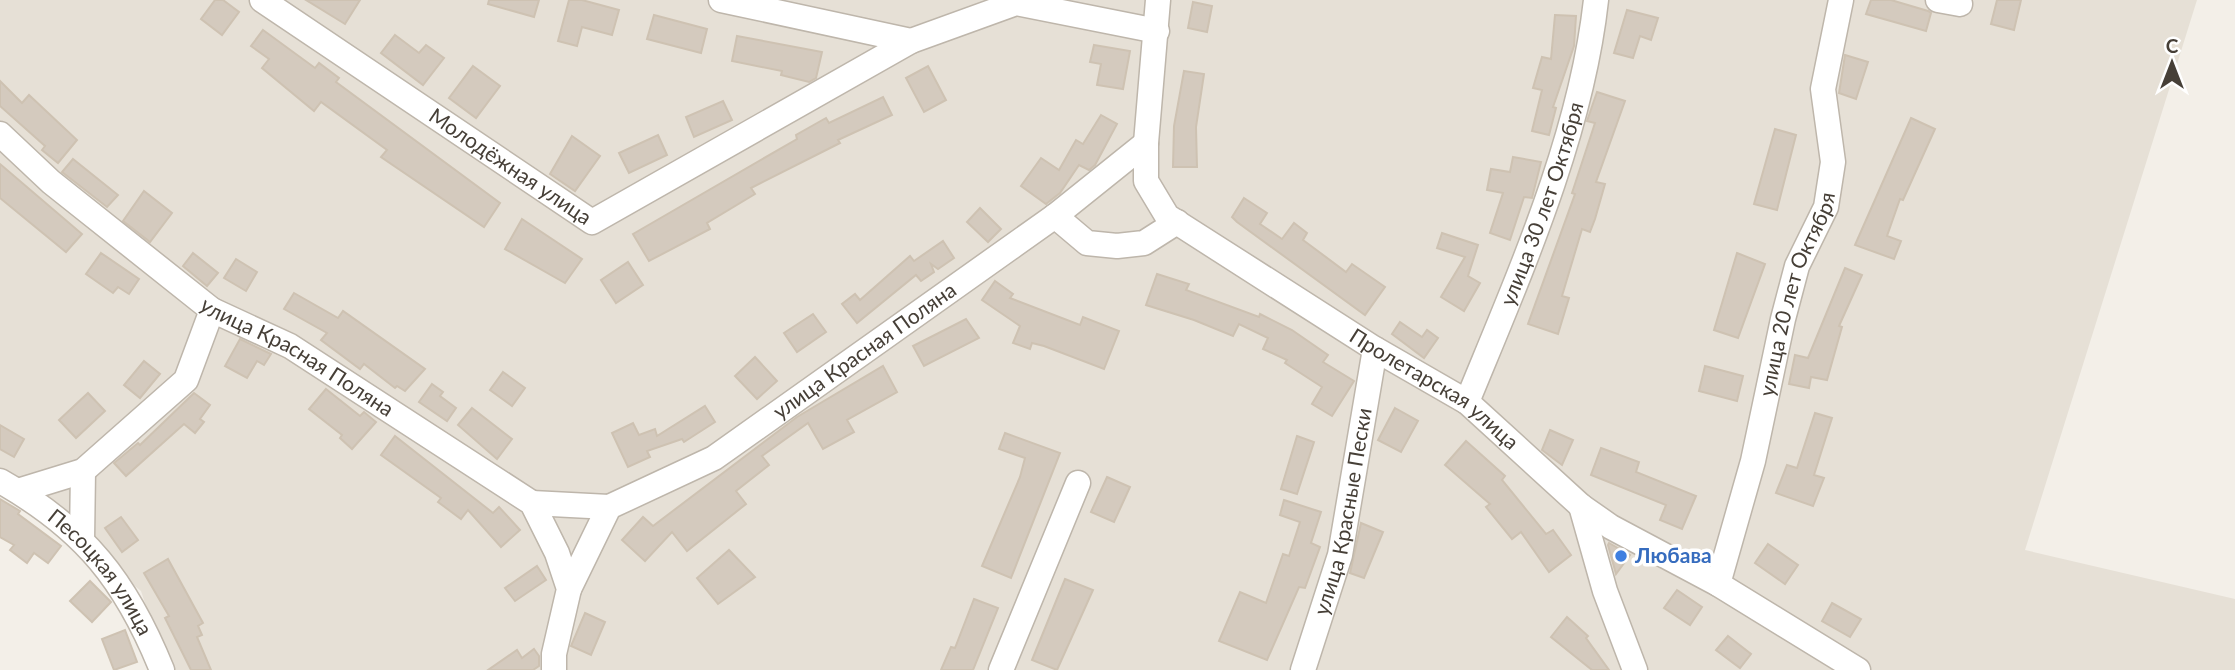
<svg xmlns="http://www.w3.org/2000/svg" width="2235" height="670" font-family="Lato,sans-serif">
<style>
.residential{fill:#e6e0d6}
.building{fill:#d4cabe;stroke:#cec2b2;stroke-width:2}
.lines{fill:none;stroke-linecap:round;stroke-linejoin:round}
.minor-casing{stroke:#beb6ab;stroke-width:27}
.minor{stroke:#fff;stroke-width:24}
.shop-dot{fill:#3f7fe0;stroke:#fff;stroke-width:2.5}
.labels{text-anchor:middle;stroke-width:7;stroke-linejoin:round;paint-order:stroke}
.street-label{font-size:21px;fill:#463f37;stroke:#fff}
.shop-label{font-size:21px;font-weight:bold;fill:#366cbe;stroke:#fff;text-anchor:start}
</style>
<rect width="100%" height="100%" fill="#f3efe8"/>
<polygon class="residential" points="0,0 2197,0 2025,550 2235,599 2235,670 167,670 141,591 0,476"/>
<g class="building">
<polygon points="215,0 223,0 239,12 222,35 201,19"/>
<polygon points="306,0 360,0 345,24"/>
<polygon points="489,0 539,0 534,17 488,4"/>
<polygon points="569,0 582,0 619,10 612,35 582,27 577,46 558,41"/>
<polygon points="1871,0 1891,0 1928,11 1931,13 1926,31 1866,14"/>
<polygon points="1997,0 2021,0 2014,30 1991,24"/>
<polygon points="1193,2 1212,6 1207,32 1188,28"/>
<polygon points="1627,10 1658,18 1651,40 1640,36 1633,58 1614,53"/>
<polygon points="654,15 707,29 701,53 647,39"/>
<polygon points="1555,15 1576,16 1574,46 1553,107 1556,108 1549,135 1532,131 1542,90 1533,88 1542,57 1551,59"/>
<polygon points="263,30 315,68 319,63 339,78 336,82 500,203 484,227 381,157 387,150 321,102 314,111 262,68 269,59 251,46"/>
<polygon points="395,35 419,53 426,45 444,58 423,85 381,53"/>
<polygon points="737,36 822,52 816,78 809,82 781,75 782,71 732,61"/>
<polygon points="1094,45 1130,51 1123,89 1097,85 1101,64 1090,62"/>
<polygon points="1845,55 1868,62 1856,99 1839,93"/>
<polygon points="473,66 500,86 476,118 449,98"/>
<polygon points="928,66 946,100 924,112 906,78"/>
<polygon points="1184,71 1204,74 1196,127 1197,167 1173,167 1174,126"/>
<polygon points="0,81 22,103 29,95 77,140 58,163 42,150 45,146 0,106"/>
<polygon points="1597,92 1625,101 1596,182 1605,184 1595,219 1590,232 1582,229 1562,296 1569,298 1558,334 1528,324 1575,194 1572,193 1595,123 1587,121"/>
<polygon points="883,97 892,115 838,140 840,143 751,188 755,194 707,223 710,229 649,261 633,234 797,139 796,135 826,118 829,123"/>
<polygon points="723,101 732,120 694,137 686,117"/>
<polygon points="1101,115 1117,124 1095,165 1089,170 1079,165 1060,193 1046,204 1021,186 1041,158 1059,170 1076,140 1083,144"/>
<polygon points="1911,118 1935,129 1903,200 1900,199 1887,236 1901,241 1894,259 1855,245"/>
<polygon points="1775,129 1796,135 1777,210 1754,204"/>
<polygon points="658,135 667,155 629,173 619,153"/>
<polygon points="572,136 600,156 575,191 550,174"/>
<polygon points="1513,157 1541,162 1532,198 1524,197 1510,240 1490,233 1503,193 1487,190 1491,169 1510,172"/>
<polygon points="73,159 118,195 107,207 62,172"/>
<polygon points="0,164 82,234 66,252 0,198"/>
<polygon points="144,191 172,213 150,242 123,221"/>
<polygon points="1244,198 1267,213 1260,224 1282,239 1294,223 1307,233 1303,240 1346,272 1352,264 1385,287 1365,315 1237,222 1232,217"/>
<polygon points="980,208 1001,229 988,242 967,222"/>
<polygon points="522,219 582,259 565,283 505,249"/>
<polygon points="1442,233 1478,245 1468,276 1480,283 1464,311 1441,297 1465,257 1437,248"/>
<polygon points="943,241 954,258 938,269 931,264 934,272 921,281 916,275 857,323 842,304 855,294 860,300 910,256 914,261"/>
<polygon points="101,253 139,279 129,294 118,287 113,293 86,274"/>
<polygon points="193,253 218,273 207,286 183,266"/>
<polygon points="1737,253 1765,264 1738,338 1714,330"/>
<polygon points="236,259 257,272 246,291 224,278"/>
<polygon points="628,262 643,285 616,303 601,280"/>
<polygon points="1845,268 1862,275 1839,326 1842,327 1827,380 1811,377 1809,388 1789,384 1795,355 1808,358"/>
<polygon points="1157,274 1189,284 1186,290 1259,317 1260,314 1292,330 1328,355 1323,362 1354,381 1332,416 1312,404 1322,387 1285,363 1287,360 1263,349 1268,338 1239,324 1233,336 1194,320 1146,305"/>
<polygon points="995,281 1013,294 1010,298 1080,325 1083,317 1119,331 1104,369 1044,346 1032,343 1030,349 1013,343 1020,326 982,300"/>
<polygon points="294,293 338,318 343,311 425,369 405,391 397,386 395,388 364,364 360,369 321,340 327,333 284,309"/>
<polygon points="813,314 826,332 797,352 784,333"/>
<polygon points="966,319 979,338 924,366 913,346"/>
<polygon points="1400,322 1422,337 1427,330 1438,338 1424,358 1392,334"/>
<polygon points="240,339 271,354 264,365 257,361 247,378 225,366"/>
<polygon points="755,357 777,381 757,399 735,376"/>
<polygon points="144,361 160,374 140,398 124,385"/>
<polygon points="883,366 897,392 847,420 854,432 823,449 808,423 762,456 769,465 736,491 746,504 687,551 672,532 645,561 622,540 643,517 653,526 797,417"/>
<polygon points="1705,366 1743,376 1737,401 1699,391"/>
<polygon points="503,372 525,388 512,406 490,390"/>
<polygon points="432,384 443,392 440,396 456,408 447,421 419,402"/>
<polygon points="326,389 360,416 364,412 376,422 352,449 340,438 342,435 309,409"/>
<polygon points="88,393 105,411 76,438 59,420"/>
<polygon points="194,393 210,405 200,419 204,422 195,433 184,424 126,476 114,463 138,443 140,445"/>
<polygon points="705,406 715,422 684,442 682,439 647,451 650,457 628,467 612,433 633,423 639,435 655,429 657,436"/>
<polygon points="472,408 512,439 497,459 458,425"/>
<polygon points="1395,408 1418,421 1401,452 1378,440"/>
<polygon points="1815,413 1832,418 1814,475 1824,478 1813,506 1776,493 1787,465 1797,468"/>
<polygon points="0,425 24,439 14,457 0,449"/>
<polygon points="1550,430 1573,440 1562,465 1542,450"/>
<polygon points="1005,433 1060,453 1011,578 982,566 1020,477 1025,458 999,449"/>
<polygon points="395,436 493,513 499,507 520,530 501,547 468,510 461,519 438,502 441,498 381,455"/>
<polygon points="1297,436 1314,442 1297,494 1281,489"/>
<polygon points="1466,441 1505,476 1502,480 1546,534 1553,530 1571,555 1549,572 1521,532 1512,539 1486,507 1490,504 1445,465"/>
<polygon points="1601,448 1639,462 1636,472 1696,496 1682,529 1660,520 1666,505 1591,475"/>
<polygon points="1107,477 1130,487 1114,522 1091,512"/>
<polygon points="0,499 20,511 18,514 61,546 48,563 34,553 27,563 10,550 14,545 0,537"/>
<polygon points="1284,500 1321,512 1311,543 1320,547 1305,588 1299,587 1267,660 1219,641 1240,592 1266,603 1283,554 1289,556 1300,522 1280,515"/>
<polygon points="121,517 138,540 122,552 105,528"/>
<polygon points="1361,523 1383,532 1364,578 1350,573"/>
<polygon points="1609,543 1630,555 1616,574 1608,545"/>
<polygon points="1768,544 1798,565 1785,584 1755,563"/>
<polygon points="729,550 755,577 718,604 697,578"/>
<polygon points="168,559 203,623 198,626 202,635 197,637 211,670 191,670 165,618 169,616 144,573"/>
<polygon points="537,566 546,580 515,601 505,588"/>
<polygon points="1065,579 1093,590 1057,670 1032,660"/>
<polygon points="90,581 111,602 92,622 70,601"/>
<polygon points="1677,590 1702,607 1690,625 1664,608"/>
<polygon points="974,599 998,608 973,670 941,670 951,647 955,648"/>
<polygon points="1832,603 1861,619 1850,637 1822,621"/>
<polygon points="585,613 605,622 591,655 571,646"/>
<polygon points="1567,617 1588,636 1586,638 1609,670 1592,670 1551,637"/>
<polygon points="125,630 137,662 114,670 102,639"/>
<polygon points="1728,636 1751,654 1740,668 1716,650"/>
<polygon points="534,649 539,656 539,666 533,670 488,670 517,650 522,658"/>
</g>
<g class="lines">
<defs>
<g id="minor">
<path id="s1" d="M262 0 592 222 911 41"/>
<polyline points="721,0 911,41 1016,3 1157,31"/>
<path id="s2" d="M1158 0 1146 143V181L1167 216 1375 349 1467 402 1581 506 1611 527 1718 584 1858 670"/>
<polyline points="1938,0 1960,4"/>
<path id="s3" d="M0 134 51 182 212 310 290 346 532 503 557 553 569 589 554 654V670"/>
<polyline points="1055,216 1087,243 1117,246 1144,243 1177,222"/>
<path id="s4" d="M1467 402C1519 275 1581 137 1596 0"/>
<path id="s5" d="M0 481C85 529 126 581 162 670"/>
<polyline points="18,491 83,471 186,380 212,310"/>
<polyline points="532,503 609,507"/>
<polyline points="1581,506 1605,591 1635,670"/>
<polyline points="82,540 83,471"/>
<path id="s6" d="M1718 584 1753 461 1783 319 1797 266 1826 207 1833 162 1823 89 1841 0"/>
<path id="s7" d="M569 589 609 507 714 458 1055 216 1146 143"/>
<polyline points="1001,670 1078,483"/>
<path id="s8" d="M1303 670 1340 555 1375 349"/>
</g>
</defs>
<use href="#minor" class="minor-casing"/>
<use href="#minor" class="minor"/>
</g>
<circle class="shop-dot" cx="1621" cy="556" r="7"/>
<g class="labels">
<g class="street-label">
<text dy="7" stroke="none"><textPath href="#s1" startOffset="299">Молодёжная улица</textPath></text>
<text dy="7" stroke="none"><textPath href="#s4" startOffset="212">улица 30 лет Октября</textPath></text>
<text dy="7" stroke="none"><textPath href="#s6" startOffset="301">улица 20 лет Октября</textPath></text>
<text dy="7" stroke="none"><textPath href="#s7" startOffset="392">улица Красная Поляна</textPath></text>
<text dy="7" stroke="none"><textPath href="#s3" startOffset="373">улица Красная Поляна</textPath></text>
<text dy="7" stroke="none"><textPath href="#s2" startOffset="541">Пролетарская улица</textPath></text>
<text dy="7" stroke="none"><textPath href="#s8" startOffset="164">улица Красные Пески</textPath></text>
<text dy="7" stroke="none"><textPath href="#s5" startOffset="138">Песоцкая улица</textPath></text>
</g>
<g class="shop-label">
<text x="1635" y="563">Любава</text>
</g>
</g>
<g transform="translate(2172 63)" stroke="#ffffff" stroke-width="5" paint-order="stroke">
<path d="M0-5L12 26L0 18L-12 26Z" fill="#463f37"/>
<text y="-10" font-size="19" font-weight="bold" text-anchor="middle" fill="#463f37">С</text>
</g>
</svg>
